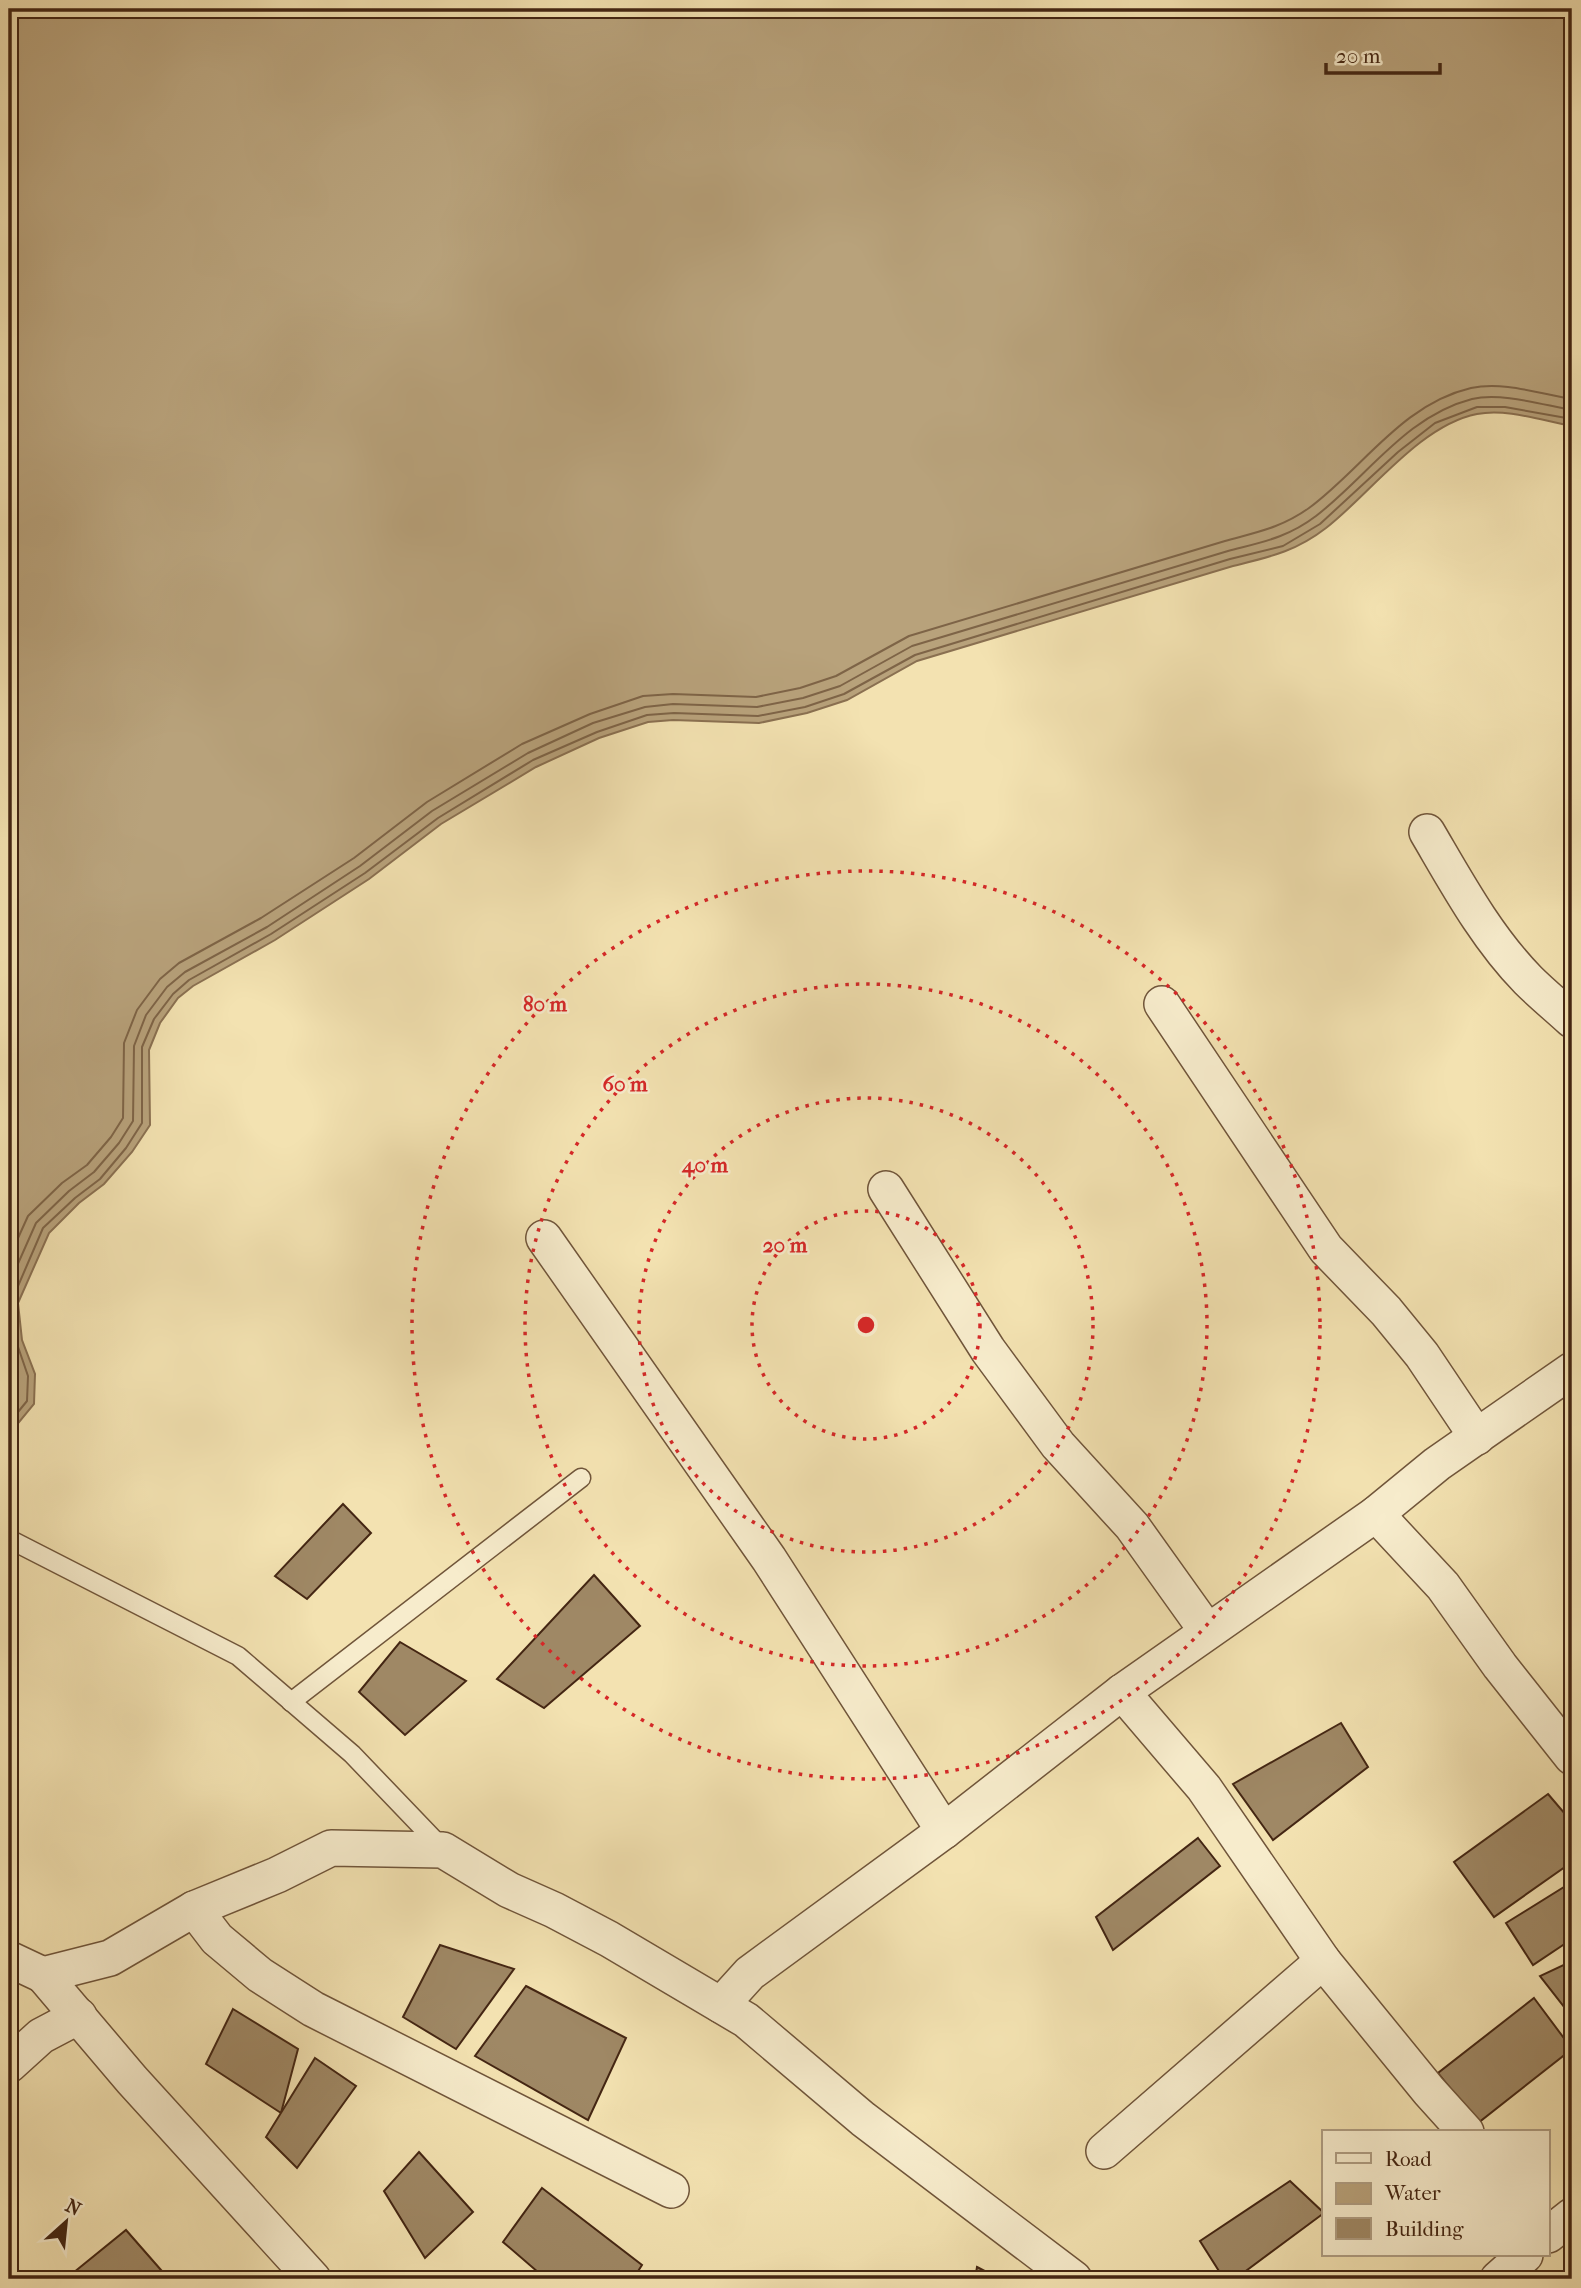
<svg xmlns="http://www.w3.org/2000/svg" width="1581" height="2288" font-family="'IM FELL French Canon',serif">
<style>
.water{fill:#b8a27b;stroke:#8a7051;stroke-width:2}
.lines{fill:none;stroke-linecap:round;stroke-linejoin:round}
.shore{stroke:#7e6447;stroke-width:2}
.building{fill:#9f8865;stroke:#442613;stroke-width:2}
.lane-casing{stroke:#70553a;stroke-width:21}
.street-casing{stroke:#70553a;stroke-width:38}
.lane{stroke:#f7eccc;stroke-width:18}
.street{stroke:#f7eccc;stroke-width:35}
.ring{fill:none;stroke:#d62828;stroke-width:3.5;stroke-dasharray:3.5 7}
.centre{fill:#d62828;stroke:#f7eccc;stroke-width:3.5}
.ring-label{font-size:21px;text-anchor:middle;font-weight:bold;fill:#d62828;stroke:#f7eccc;stroke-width:5;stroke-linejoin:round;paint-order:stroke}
</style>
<rect width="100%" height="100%" fill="#f3e2b1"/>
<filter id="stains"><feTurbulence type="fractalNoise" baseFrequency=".00286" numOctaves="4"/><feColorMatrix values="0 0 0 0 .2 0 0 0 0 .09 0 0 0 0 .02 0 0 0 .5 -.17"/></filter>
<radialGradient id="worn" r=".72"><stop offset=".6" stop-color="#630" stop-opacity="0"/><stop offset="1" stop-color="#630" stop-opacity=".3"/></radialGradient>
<path class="water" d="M9 9H1572V426C1543 421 1507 408 1477 414 1420 425 1370 494 1326 528 1295 552 1269 557 1233 566L917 661 847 700 807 713 759 723 673 720 648 722 599 738 536 767 441 824 369 879 275 940 193 986 178 998 160 1023 149 1050 150 1125 132 1152 104 1184 79 1203 49 1233 18 1303 22 1340 35 1374 34 1404 15 1427 9 1431Z"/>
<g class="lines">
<g class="shore">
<path d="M9 1258 28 1216 62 1183 87 1165 111 1137 123 1118 124 1043 137 1010 160 979 179 963 261 918 354 858 427 802 522 744 590 714 643 696 673 694 756 697 800 688 836 676 909 636 1225 541C1257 532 1281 528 1309 508 1363 468 1402 404 1471 388 1504 381 1540 394 1572 399"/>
<path d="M9 1284 36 1223 69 1191 94 1172 119 1143 133 1121 134 1046 146 1015 167 987 185 972 267 927 360 866 432 811 528 753 593 723 645 707 673 704 757 707 803 698 840 686 912 646 1228 551C1262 542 1287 538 1316 516 1368 476 1406 416 1472 399 1501 392 1543 405 1572 410"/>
<polyline points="9,1423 27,1401 28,1376 16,1341 12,1300 43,1228 75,1198 100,1179 126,1148 142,1123 142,1047 154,1019 173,994 189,980 271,934 365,873 438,818 533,760 597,732 647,715 674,713 758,716 805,707 844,694 915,655 1230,559 1283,546 1320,524 1398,452 1435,423 1477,407 1505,407 1572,419"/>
</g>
</g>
<g class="building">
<polygon points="343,1504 371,1533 307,1599 275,1576"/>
<polygon points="594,1575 640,1626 544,1708 497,1679"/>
<polygon points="400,1642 466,1681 405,1735 359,1692"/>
<polygon points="1341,1723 1368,1767 1273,1840 1233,1784"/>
<polygon points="1548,1794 1572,1822 1572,1862 1494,1917 1454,1862"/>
<polygon points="1198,1838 1220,1866 1113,1950 1096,1917"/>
<polygon points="1572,1882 1572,1939 1533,1965 1506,1923"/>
<polygon points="440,1945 514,1969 456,2049 403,2017"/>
<polygon points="1572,1961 1572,2017 1540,1976"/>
<polygon points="526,1986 626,2038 588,2120 475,2056"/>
<polygon points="1534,1998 1572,2049 1478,2123 1438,2073"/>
<polygon points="233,2009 298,2049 281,2113 206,2064"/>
<polygon points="315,2058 356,2086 297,2168 266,2137"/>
<polygon points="419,2152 473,2212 425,2258 384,2191"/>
<polygon points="1290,2181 1324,2213 1235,2279 1224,2279 1200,2241"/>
<polygon points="542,2188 642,2265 633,2279 546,2279 503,2242"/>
<polygon points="126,2230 161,2270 151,2279 70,2279 68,2277"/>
<polygon points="977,2267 1000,2279 975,2279"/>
</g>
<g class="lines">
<defs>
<g id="lane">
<polyline points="9,1539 238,1656 352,1754 443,1849"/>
<polyline points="291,1702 581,1478"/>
</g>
<g id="street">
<path d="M1427 832C1457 883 1486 937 1528 980 1542 994 1558 1007 1572 1020"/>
<polyline points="1162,1004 1326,1249 1386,1311 1422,1355 1477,1437"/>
<polyline points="886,1189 988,1350 1058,1445 1132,1526 1207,1631"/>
<polyline points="544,1238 769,1559 944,1831"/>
<polyline points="1376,1514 1443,1586 1500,1666 1572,1757"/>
<polyline points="1122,1692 1204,1788 1323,1961 1429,2091 1466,2132"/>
<polyline points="194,1909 217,1939 260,1975 313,2009 671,2190"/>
<polyline points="9,1959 43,1975 110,1958 194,1909 277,1875 331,1848 443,1850 509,1890 554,1910 609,1939 746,2020 863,2119 1074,2279"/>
<polyline points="43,1975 132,2080 313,2279"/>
<polyline points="721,2005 750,1973 944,1831 1122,1692 1376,1514 1437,1464 1572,1370"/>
<polyline points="9,2065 41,2036 79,2016"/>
<polyline points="1104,2151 1323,1961"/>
<polyline points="1548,2235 1572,2216"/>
<polyline points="1498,2279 1525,2255"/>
</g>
</defs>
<use href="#lane" class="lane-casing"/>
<use href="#street" class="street-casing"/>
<use href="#lane" class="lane"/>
<use href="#street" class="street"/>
</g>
<g class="ring">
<circle cx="866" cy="1325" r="114"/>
<circle cx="866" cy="1325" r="227"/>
<circle cx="866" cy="1325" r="341"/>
<circle cx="866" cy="1325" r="454"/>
</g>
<circle cx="866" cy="1325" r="10" class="centre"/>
<g class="ring-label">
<text x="545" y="1011">80 m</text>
<text x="625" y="1091">60 m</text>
<text x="705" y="1172">40 m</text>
<text x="785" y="1252">20 m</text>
</g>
<rect width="1581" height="2288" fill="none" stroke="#f3e2b1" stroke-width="35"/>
<rect x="10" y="10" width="1560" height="2267" fill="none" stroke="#442613" stroke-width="3.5"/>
<rect x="18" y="18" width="1546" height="2253" fill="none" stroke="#442613" stroke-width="2"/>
<rect x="1322" y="2130" width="228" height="126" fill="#f7eccc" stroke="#af9d82" stroke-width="2"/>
<rect x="1336" y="2153" width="35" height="10" fill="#f7eccc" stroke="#af9d82" stroke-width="2"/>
<text x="1385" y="2166" font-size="21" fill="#442613">Road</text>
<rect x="1336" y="2183" width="35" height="21" fill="#b8a27b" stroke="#af9d82" stroke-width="2"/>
<text x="1385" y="2200" font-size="21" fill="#442613">Water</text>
<rect x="1336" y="2218" width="35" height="21" fill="#9f8865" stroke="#af9d82" stroke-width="2"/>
<text x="1385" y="2236" font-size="21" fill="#442613">Building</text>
<g transform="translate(66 2222) rotate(27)" stroke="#f7eccc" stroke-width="5" paint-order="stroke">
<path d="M0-5L12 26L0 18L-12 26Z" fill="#442613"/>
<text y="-10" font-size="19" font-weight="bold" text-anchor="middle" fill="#442613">N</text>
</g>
<path d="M1326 63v10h114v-10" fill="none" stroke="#442613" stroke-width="3.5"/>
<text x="1336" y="63" font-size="21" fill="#442613" stroke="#f7eccc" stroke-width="5" paint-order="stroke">20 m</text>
<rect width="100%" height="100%" filter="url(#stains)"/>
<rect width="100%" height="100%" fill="url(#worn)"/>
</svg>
